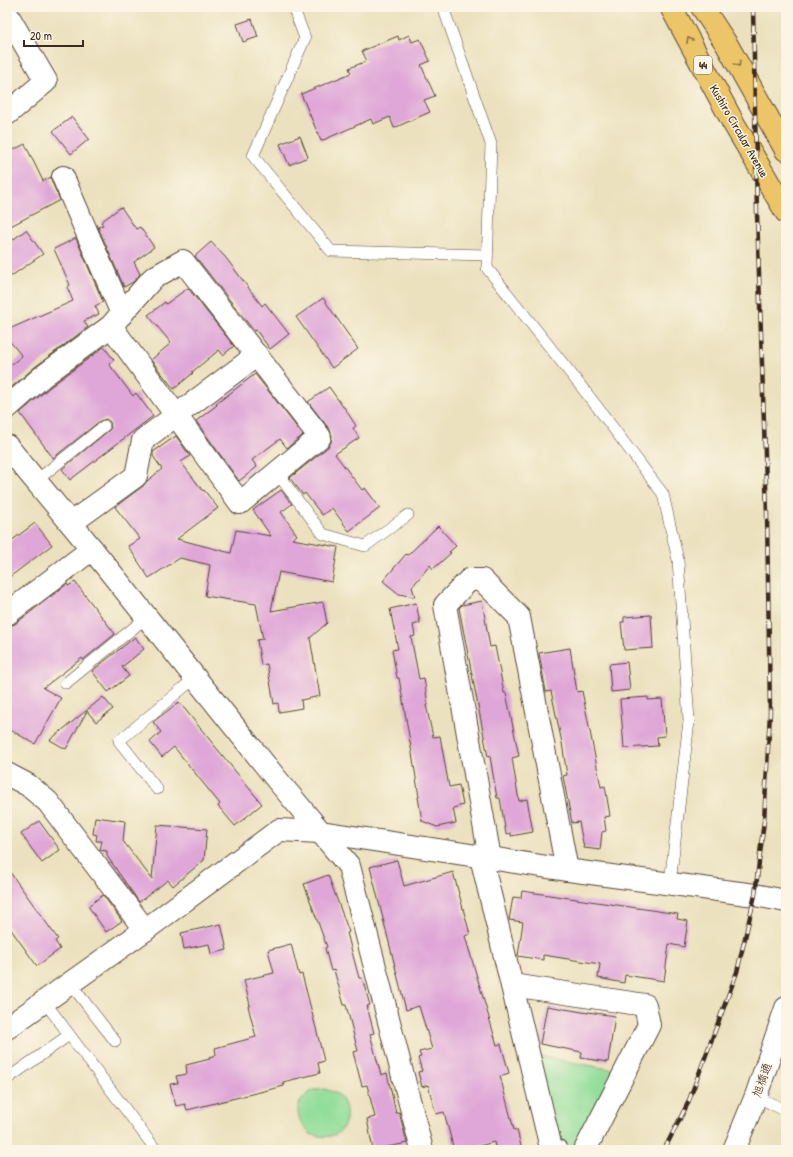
<svg xmlns="http://www.w3.org/2000/svg" width="793" height="1157" font-family="'Patrick Hand','Klee One',sans-serif">
<style>
.green{fill:#91dd99;stroke:#66845c}
.building{fill:#dfa7d8}
.lines{fill:none;stroke-linecap:round;stroke-linejoin:round}
.service-casing{stroke:#554536;stroke-width:12}
.minor-casing{stroke:#554536;stroke-width:24}
.tertiary-casing{stroke:#554536;stroke-width:24}
.trunk-casing{stroke:#554536;stroke-width:24}
.service{stroke:#fff;stroke-width:11}
.minor{stroke:#fff;stroke-width:22}
.tertiary{stroke:#fff;stroke-width:22}
.trunk{stroke:#edc569;stroke-width:22}
.rail-casing{stroke:#3b2a1e;stroke-width:4.5}
.rail{stroke:#fcf5e5;stroke-width:3;stroke-dasharray:9;stroke-linecap:butt}
.oneway{stroke:#8b7040}
.labels{text-anchor:middle;stroke-width:3;stroke-linejoin:round;paint-order:stroke}
.shield{fill:#fcf5e5;stroke:#75675a;stroke-width:1}
.shield-label{font-size:11px;font-weight:bold;fill:#3b2a1e}
.street-label{font-size:12px;fill:#3b2a1e;stroke:#fcf5e5}
</style>
<rect width="100%" height="100%" fill="#fcf5e5"/>
<filter id="ink" filterUnits="userSpaceOnUse"><feTurbulence type="fractalNoise" baseFrequency=".025" numOctaves="2"/><feDisplacementMap in="SourceGraphic" scale="8" xChannelSelector="R" yChannelSelector="G"/><feConvolveMatrix kernelMatrix="1 2 1 2 8 2 1 2 1" color-interpolation-filters="sRGB"/></filter>
<filter id="wash" filterUnits="userSpaceOnUse"><feTurbulence type="fractalNoise" baseFrequency=".012" numOctaves="4" result="noise"/><feDisplacementMap in="SourceGraphic" scale="16" xChannelSelector="R" yChannelSelector="G"/><feGaussianBlur stdDeviation="0.9" result="paint"/><feColorMatrix in="noise" values="0 0 0 0 0 0 0 0 0 0 0 0 0 0 0 0 0 1.4 0 .05"/><feComposite in="paint" operator="in"/></filter>
<g filter="url(#wash)">
<rect width="100%" height="100%" fill="#ebe1be"/>
<g class="green">
<polygon points="533,1055 620,1071 578,1150 567,1150 555,1143"/>
<path d="M325 1089C330 1091 338 1093 341 1098 350 1109 348 1129 334 1135 327 1138 317 1136 310 1134 300 1123 292 1110 304 1097 306 1095 309 1092 312 1091 315 1089 321 1090 325 1089Z"/>
</g>
<g id="blocks">
<g class="building">
<polygon points="252,19 258,37 243,42 237,24"/>
<polygon points="409,35 412,42 420,39 430,61 421,65 435,96 424,100 430,112 394,128 390,117 373,124 371,119 321,141 301,94 351,73 349,68 367,61 362,51 398,36 399,40"/>
<polygon points="72,117 89,139 71,154 53,131"/>
<polygon points="300,136 308,157 289,165 280,144"/>
<polygon points="25,144 43,181 51,177 52,182 60,200 7,228 7,153"/>
<polygon points="121,207 136,229 140,227 154,247 134,262 140,274 133,282 124,287 98,227 103,225 101,222"/>
<polygon points="26,230 43,254 7,279 7,244"/>
<polygon points="76,238 103,302 95,306 99,314 84,321 88,327 35,367 7,391 7,368 22,356 7,338 7,330 73,301 67,287 70,285 54,249"/>
<polygon points="211,242 226,258 262,306 265,303 289,334 270,349 256,330 254,331 195,256"/>
<polygon points="188,288 234,346 223,355 219,350 192,372 193,373 174,389 151,360 171,343 148,315 165,302 166,304"/>
<polygon points="323,298 358,349 332,368 296,317"/>
<polygon points="104,347 114,360 109,364 133,396 136,393 153,416 70,480 62,469 108,431 111,428 110,422 106,419 100,421 53,458 20,413 50,387"/>
<polygon points="255,374 303,435 287,448 280,439 252,460 257,467 239,481 196,421 217,405 216,404"/>
<polygon points="329,387 343,407 344,407 356,426 353,428 359,438 335,454 362,490 365,488 380,508 349,531 332,508 322,515 305,493 303,495 290,478 328,447 331,442 332,436 330,430 308,402"/>
<polygon points="176,436 190,456 181,462 203,491 204,490 218,508 177,539 231,553 236,530 271,536 253,510 281,490 292,504 281,512 297,535 292,539 338,547 332,582 279,572 271,611 323,602 327,623 310,638 320,696 301,700 302,708 279,712 278,703 274,704 267,664 261,665 257,640 263,639 256,604 205,596 210,565 180,558 149,578 128,546 140,539 115,507 143,486 146,482 162,469 153,456 153,452"/>
<polygon points="35,523 52,545 7,579 7,544"/>
<polygon points="438,526 456,546 449,552 451,553 433,569 430,565 412,587 415,597 399,594 383,581 406,554 408,555"/>
<polygon points="75,582 115,634 83,660 82,658 43,688 61,698 35,744 7,728 7,626 15,624 67,584 68,586"/>
<polygon points="482,601 490,647 495,646 504,693 506,693 519,756 512,758 519,801 527,799 533,832 511,836 511,833 506,834 500,798 497,798 490,756 488,757 459,608 462,605"/>
<polygon points="416,603 420,623 413,625 415,636 411,637 419,679 424,678 428,705 426,705 433,737 440,736 449,787 459,785 463,805 453,808 456,823 437,827 422,821 418,797 419,797 414,765 399,678 397,678 392,650 398,649 390,609"/>
<polygon points="651,615 653,648 624,650 621,622 624,622 624,617"/>
<polygon points="135,637 144,649 122,667 129,676 108,692 92,671"/>
<polygon points="570,648 577,692 582,691 601,787 605,786 610,816 604,817 606,831 602,832 600,850 584,848 579,822 572,823 563,776 567,775 562,743 551,691 546,692 539,653"/>
<polygon points="627,662 630,690 611,692 609,664"/>
<polygon points="103,697 113,709 96,722 87,711 66,749 50,740"/>
<polygon points="648,697 648,700 662,699 665,736 657,737 658,746 624,748 620,699"/>
<polygon points="179,702 262,804 235,826 218,806 220,804 174,747 162,757 150,742 161,732 153,722"/>
<polygon points="95,817 125,821 123,841 152,879 157,825 207,829 204,860 173,886 168,880 139,902 107,856 107,851 100,850 102,841 96,841 97,835 93,834"/>
<polygon points="39,821 60,850 42,863 21,834"/>
<polygon points="397,860 404,886 453,872 470,934 465,936 497,1045 501,1044 509,1073 500,1076 514,1130 517,1130 522,1150 496,1150 494,1142 465,1150 454,1150 444,1112 436,1114 428,1085 422,1087 418,1072 422,1071 418,1058 421,1057 419,1052 432,1049 419,1006 406,1010 370,867"/>
<polygon points="7,868 58,939 55,941 60,949 37,966 7,924"/>
<polygon points="328,875 349,932 347,933 359,978 362,978 370,1005 367,1006 374,1033 370,1034 381,1075 387,1073 396,1113 399,1112 407,1143 373,1150 367,1119 375,1117 367,1085 362,1086 353,1052 358,1051 346,1005 344,1005 334,970 331,971 325,948 327,947 304,884"/>
<polygon points="522,891 678,914 677,919 688,921 684,947 669,944 664,981 625,975 624,983 598,978 600,964 543,955 543,960 518,956 523,922 509,920 513,897 521,898"/>
<polygon points="103,895 122,921 106,932 88,906"/>
<polygon points="221,924 227,950 211,954 209,944 184,949 181,933"/>
<polygon points="291,944 299,975 302,974 317,1032 324,1061 318,1063 320,1073 283,1082 284,1086 187,1110 185,1104 176,1106 170,1084 178,1083 176,1076 187,1074 186,1065 210,1059 209,1057 216,1055 215,1048 256,1037 248,1006 250,1005 244,980 274,973 268,950"/>
<polygon points="547,1006 588,1013 588,1012 615,1016 608,1062 581,1058 582,1052 540,1044"/>
</g>
</g>
</g>
<g filter="url(#ink)">
<use href="#blocks" fill-opacity="0" stroke="#554536" stroke-width="1"/>
<g class="lines">
<defs>
<g id="service">
<polyline points="293,7 305,38 253,156 331,251 487,255"/>
<polyline points="443,7 491,144 487,268 595,404 663,494 678,560 689,721 670,883"/>
<polyline points="277,473 323,534 365,546 408,515"/>
<polyline points="36,481 104,426"/>
<polyline points="66,683 147,617"/>
<polyline points="157,789 119,741 195,678"/>
<polyline points="70,983 115,1041"/>
<polyline points="44,1001 156,1150"/>
<polyline points="7,1079 69,1035"/>
<polyline points="756,1096 786,1111"/>
</g>
<g id="minor">
<polyline points="7,14 46,81 7,114"/>
<polyline points="63,177 122,314"/>
<polyline points="7,408 42,377 111,326 153,278 183,261 320,437 240,503 111,326"/>
<polyline points="7,446 92,549 278,781 349,866 422,1150"/>
<polyline points="71,523 136,476 143,440 257,355"/>
<polyline points="7,614 92,549"/>
<polyline points="7,774 28,785 48,802 145,930"/>
<polyline points="481,857 551,1148 556,1150"/>
<polyline points="490,858 445,605 469,580 482,580 519,617 567,870"/>
<polyline points="512,985 645,1005 649,1025 585,1150"/>
<polyline points="7,1028 145,930 279,830 321,832 567,870 755,895 786,901"/>
</g>
<polyline id="tertiary" points="734,1150 756,1096 786,1008"/>
<g id="trunk">
<polyline points="671,7 734,124 786,212"/>
<polyline points="702,7 727,45 786,150"/>
</g>
</defs>
<use href="#service" class="service-casing"/>
<use href="#minor" class="minor-casing"/>
<use href="#tertiary" class="tertiary-casing"/>
<use href="#trunk" class="trunk-casing"/>
<use href="#service" class="service"/>
<use href="#minor" class="minor"/>
<use href="#tertiary" class="tertiary"/>
<use href="#trunk" class="trunk"/>
<defs>
<polyline id="rail" points="664,1150 688,1103 737,972 755,895 764,821 770,713 767,514 757,213 753,7"/>
</defs>
<use href="#rail" class="rail-casing"/>
<use href="#rail" class="rail"/>
</g>
<defs><path id="oneway-chevron" d="M-2-3.5L2.5 0L-2 3.5" fill="none" stroke-width="1.6" stroke-linecap="round" stroke-linejoin="round"/></defs>
<g class="oneway">
<use href="#oneway-chevron" transform="translate(689 40) rotate(-119)"/>
<use href="#oneway-chevron" transform="translate(738 64) rotate(61)"/>
</g>
</g>
<g class="labels">
<rect class="shield" x="694" y="56" width="18" height="18" rx="3"/>
<g class="shield-label">
<text x="703" y="69">44</text>
</g>
<g class="street-label">
<text transform="translate(739 131) rotate(60)" y="4">Kushiro Circular Avenue</text>
<text transform="translate(762 1080) rotate(-70)" y="4">旭橋通</text>
</g>
</g>
<rect width="793" height="1157" fill="none" stroke="#fcf5e5" stroke-width="24"/>
<path d="M24 40v6h59v-6" fill="none" stroke="#3b2a1e" stroke-width="2"/>
<text x="30" y="40" font-size="12" fill="#3b2a1e" stroke="#fcf5e5" stroke-width="3" paint-order="stroke">20 m</text>
</svg>
